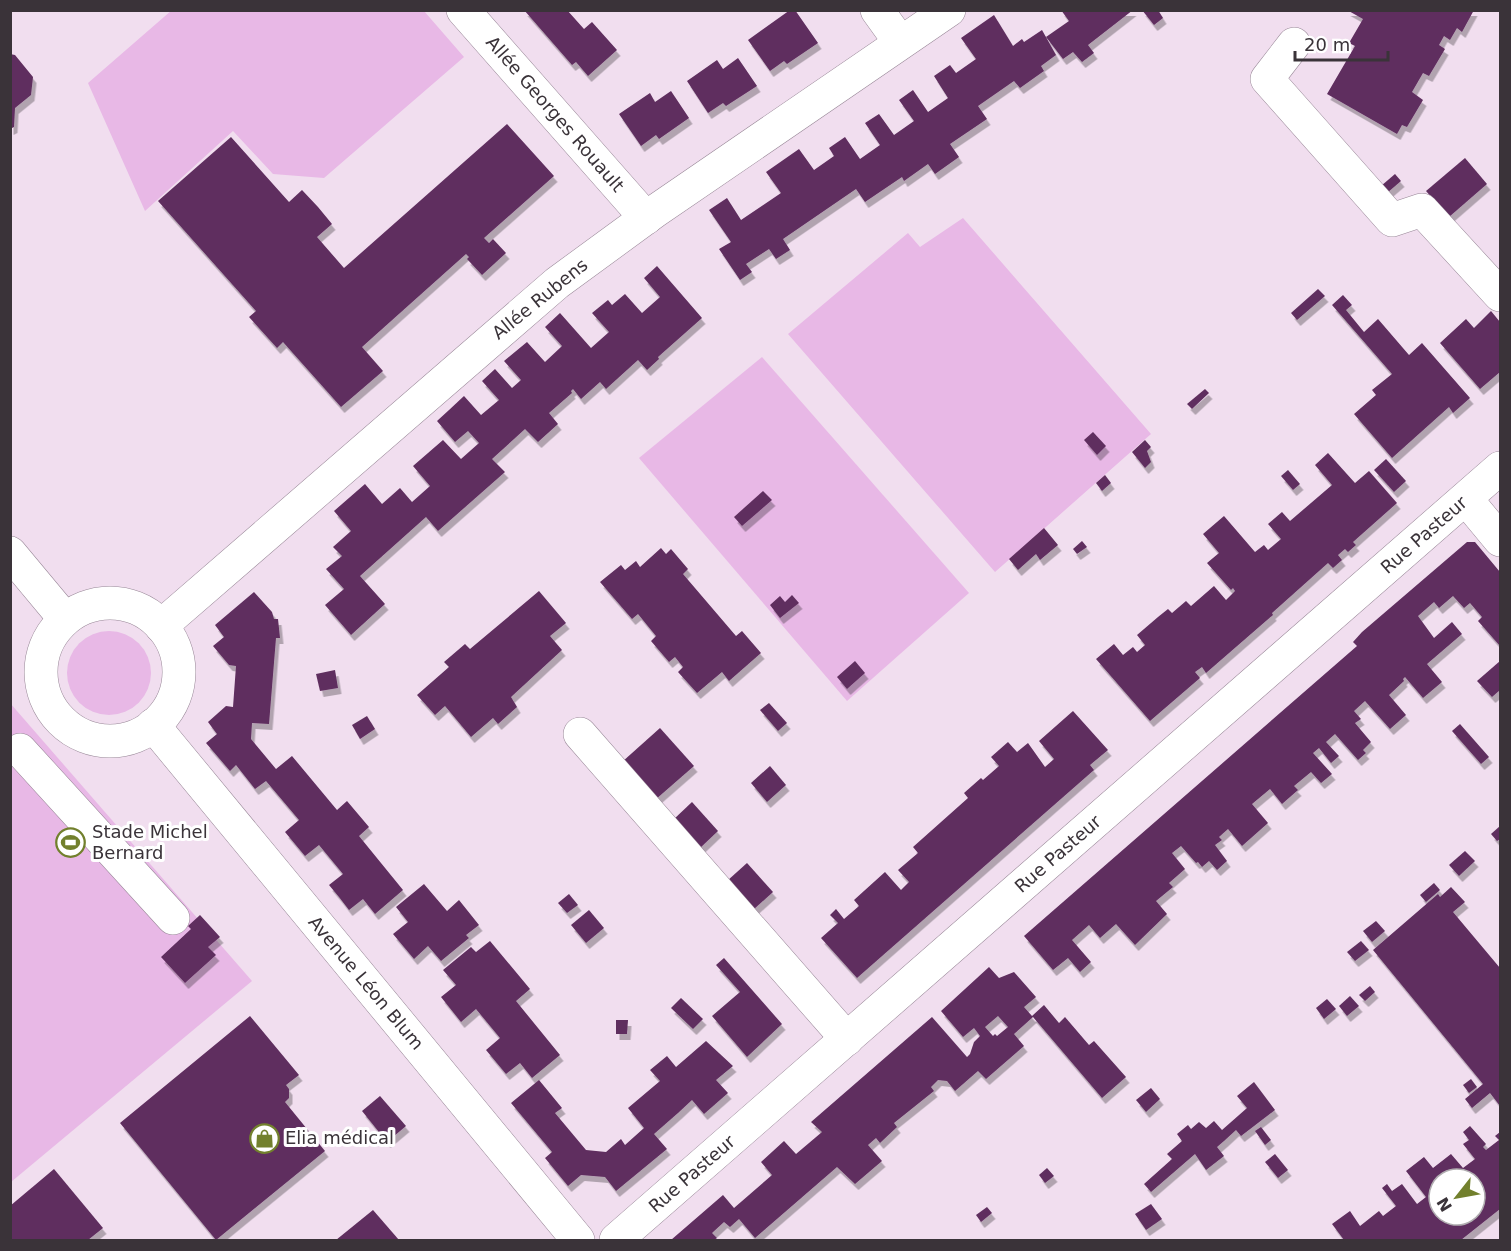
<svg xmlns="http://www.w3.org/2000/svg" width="1511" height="1251" font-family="'DejaVu Sans',sans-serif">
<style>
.green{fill:#e8b8e6}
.building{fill:#5f2e5e;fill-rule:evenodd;filter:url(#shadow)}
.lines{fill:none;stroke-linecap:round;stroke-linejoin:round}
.minor-casing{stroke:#998898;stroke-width:34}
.minor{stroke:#fff;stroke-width:33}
.labels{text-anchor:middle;stroke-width:6;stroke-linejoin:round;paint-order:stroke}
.street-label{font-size:18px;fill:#3a3339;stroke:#fff}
.poi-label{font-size:18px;fill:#3a3339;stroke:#fff;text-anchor:start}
</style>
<defs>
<filter id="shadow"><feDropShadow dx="3.5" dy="6" stdDeviation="0" flood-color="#0004"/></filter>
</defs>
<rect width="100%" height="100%" fill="#f1deef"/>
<g class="green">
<polygon points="172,10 424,11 464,57 324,178 273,174 233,131 145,211 88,83"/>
<polygon points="963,218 1151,434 995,572 788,334 908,233 920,247"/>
<polygon points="762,357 969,593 847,701 639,458"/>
<circle cx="109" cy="673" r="42"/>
<polygon points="10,703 252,981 11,1182 10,1182"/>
</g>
<g class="building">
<polygon points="524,10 567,10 584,29 592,22 617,50 588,76 576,62 572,65"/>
<polygon points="790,10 795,10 818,43 787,64 784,61 770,71 748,40"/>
<polygon points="1061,10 1133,10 1088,45 1094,53 1082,62 1073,52 1063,59 1046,37 1069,21"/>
<polygon points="1142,10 1158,10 1163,18 1154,25"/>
<polygon points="1347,10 1474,10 1462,32 1457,28 1450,40 1444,36 1439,45 1445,49 1429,76 1423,73 1412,92 1423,100 1407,127 1402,125 1397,134 1327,94 1355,46 1349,43 1363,19"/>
<polygon points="994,15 1013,46 1022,39 1024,42 1042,30 1056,55 1041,66 1044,71 1020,88 1014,81 978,106 987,119 950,144 959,157 935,174 928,164 904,181 902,177 865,202 856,189 783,239 790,250 776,259 769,249 746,264 752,272 740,280 719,249 731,242 709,210 727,198 741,220 781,193 766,172 799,149 814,170 834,156 829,148 845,137 860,159 880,145 865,123 879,114 894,135 914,121 899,100 913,90 928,112 948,98 934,76 950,65 956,73 976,59 961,38"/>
<polygon points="10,54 15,55 33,77 31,95 15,108 14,127 10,129"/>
<polygon points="738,58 757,86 726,106 723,103 708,113 687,81 717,60 723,69"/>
<polygon points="671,91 689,118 659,139 656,135 641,146 619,114 650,93 655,102"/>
<polygon points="507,124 554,176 484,238 489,243 493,239 506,253 482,275 467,259 469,257 466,254 362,347 383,371 341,407 283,342 277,348 249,317 256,311 158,201 231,137 289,202 302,190 318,207 332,224 317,237 344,268"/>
<polygon points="1465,158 1487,184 1449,217 1426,191"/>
<polygon points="1395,174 1401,181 1387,193 1381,186"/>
<polygon points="657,266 702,318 658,357 659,359 647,370 638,360 606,389 600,382 581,399 573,389 571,391 572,393 549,413 558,424 538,442 525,429 492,459 505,472 438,531 426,517 360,576 385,604 351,635 325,605 344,589 326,569 342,556 333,547 351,531 334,511 365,484 382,504 400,488 412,502 430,486 413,466 443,440 461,459 479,443 468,431 455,442 437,421 449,410 464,396 481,415 499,400 482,381 495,369 512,388 521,380 504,361 527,342 545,362 562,346 545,327 560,313 591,348 609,332 592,313 608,300 612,305 625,294 642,313 660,297 644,278"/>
<polygon points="1318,289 1325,296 1297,320 1291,313"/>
<polygon points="1343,295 1352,305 1346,310 1364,332 1378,319 1409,355 1422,343 1470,398 1453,413 1449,407 1392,458 1354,414 1376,395 1372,390 1392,374 1332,305"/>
<polygon points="1491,311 1500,322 1500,372 1480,389 1440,343 1466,319 1474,328"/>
<polygon points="1205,389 1209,393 1192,409 1187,404"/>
<polygon points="1093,432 1106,446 1097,455 1084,440"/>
<polygon points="1145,440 1151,447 1147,451 1151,462 1145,468 1132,452"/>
<polygon points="1328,453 1355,483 1369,471 1397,503 1353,542 1356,545 1348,552 1345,549 1338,555 1342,560 1333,568 1328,563 1272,613 1273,615 1206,673 1202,667 1195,672 1200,678 1150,721 1096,659 1114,644 1123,655 1133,647 1137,652 1145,645 1137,635 1158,617 1168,609 1172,613 1186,601 1191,606 1214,586 1226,600 1235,591 1233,588 1231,590 1207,563 1219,553 1203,534 1224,516 1255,552 1264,545 1268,550 1281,539 1268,524 1282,512 1290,521 1332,485 1315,465"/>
<polygon points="1386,459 1406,481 1394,492 1374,470"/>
<polygon points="1288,470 1300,484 1293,490 1281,476"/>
<polygon points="1105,475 1111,483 1102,491 1096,483"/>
<polygon points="763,491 772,500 742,526 734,517"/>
<polygon points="1044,528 1058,545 1040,560 1036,554 1018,570 1009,559"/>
<polygon points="1082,541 1087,547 1077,554 1073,549"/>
<polygon points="1467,542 1475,542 1500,572 1500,646 1478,621 1482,617 1470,603 1464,608 1453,596 1439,608 1434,602 1418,616 1434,638 1452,622 1462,634 1427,664 1442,682 1423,698 1405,677 1403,679 1404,681 1389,695 1406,715 1390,729 1365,701 1354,711 1361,719 1355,723 1371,742 1363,750 1366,753 1358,760 1335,734 1326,742 1339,756 1331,763 1319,748 1313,753 1332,774 1321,783 1311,772 1294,786 1298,790 1282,804 1270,789 1252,804 1268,823 1242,846 1228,829 1219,837 1222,840 1215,845 1227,861 1217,870 1209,861 1202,867 1198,862 1196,863 1181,846 1172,853 1185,869 1169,883 1173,887 1156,901 1167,914 1135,945 1116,924 1100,938 1089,925 1072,940 1091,962 1080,972 1068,958 1053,970 1024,936 1357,646 1353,642 1362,632"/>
<polygon points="661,548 666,554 671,549 688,569 683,574 736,636 742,631 761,653 729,681 722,672 697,693 678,672 683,667 675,657 669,662 651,641 656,636 638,614 632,619 600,582 621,565 625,570 636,561 640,567"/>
<polygon points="539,591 566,623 550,636 562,650 511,697 517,707 498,724 493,718 471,737 445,706 435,715 417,695 449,667 444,662 465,644 470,649"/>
<polygon points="254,592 272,612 274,619 278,619 280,638 276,638 269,724 252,723 251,739 276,769 292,756 337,810 347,801 369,827 359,836 403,890 375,914 363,899 349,910 339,897 329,885 343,874 319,845 305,856 285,832 299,820 266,781 255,789 236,765 230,771 206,743 217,734 208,722 226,706 233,707 236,666 229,665 213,646 224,637 215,625"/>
<polygon points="792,595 799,603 780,618 770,605 780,596 785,602"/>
<polygon points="855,661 865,673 847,689 837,677"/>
<polygon points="1500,661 1500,690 1492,697 1477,681"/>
<polygon points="335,670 338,688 320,691 316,674"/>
<polygon points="769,703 787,723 778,731 760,710"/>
<polygon points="1073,711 1108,750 1090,765 1094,770 857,978 821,938 838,923 830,915 836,909 844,919 859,906 854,900 885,872 901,890 909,882 898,870 918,853 913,847 968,798 964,793 981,778 983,780 999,766 991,757 1008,742 1017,752 1028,743 1045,767 1054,759 1039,741"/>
<polygon points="367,716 375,729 360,739 352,725"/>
<polygon points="1460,724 1489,757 1481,764 1452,731"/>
<polygon points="660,728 694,766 655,800 622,762"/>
<polygon points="770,766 786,785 767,802 751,783"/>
<polygon points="692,802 718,831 699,849 673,820"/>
<polygon points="1500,826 1500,839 1497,841 1491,834"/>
<polygon points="1465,851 1475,861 1459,876 1449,865"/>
<polygon points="747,863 773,892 753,910 727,881"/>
<polygon points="1434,883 1440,890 1426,902 1420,895"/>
<polygon points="424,884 447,911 459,900 479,925 466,935 469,938 441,961 428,946 414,959 393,934 408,922 396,907"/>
<polygon points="1451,887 1465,902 1453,912 1500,968 1500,1106 1490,1093 1472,1108 1465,1099 1483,1084 1373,950 1438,894 1440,897"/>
<polygon points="569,894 578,905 567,913 558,903"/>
<polygon points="589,910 604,928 586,943 571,925"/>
<polygon points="200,915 220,937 208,947 216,955 185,983 161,957 191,929 188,926"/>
<polygon points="1376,921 1385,931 1372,942 1363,931"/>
<polygon points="490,941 530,989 516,1001 560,1055 532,1078 520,1063 506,1074 486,1050 500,1038 476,1009 461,1022 441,997 456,985 443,970 471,947 476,952"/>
<polygon points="1361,941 1369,950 1355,961 1347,952"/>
<polygon points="724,958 782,1024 747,1057 712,1016 740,992 716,965"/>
<path d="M989 967 999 978 1014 972 1036 997 1024 1007 1032 1016 1044 1005 1059 1023 1065 1017 1089 1045 1094 1041 1126 1077 1102 1098 1033 1017 1014 1034 1024 1046 986 1079 978 1071 955 1091 947 1081 938 1080 931 1087 934 1091 894 1123 897 1127 880 1143 876 1138 868 1145 882 1161 855 1184 837 1167 755 1238 739 1219 730 1227 724 1222 712 1233 717 1238 714 1240H671L723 1195 734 1208 772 1175 761 1162 784 1141 796 1154 822 1132 811 1122 932 1017 967 1057 970 1054 974 1042 980 1036 974 1028 963 1037 941 1011ZM998 1016 1008 1027 997 1036 995 1034 993 1036 985 1027Z"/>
<polygon points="1370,986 1375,992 1365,1001 1359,995"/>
<polygon points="1350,996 1359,1006 1347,1016 1339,1006"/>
<polygon points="681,998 703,1019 693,1029 671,1008"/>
<polygon points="1327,999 1336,1009 1324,1019 1316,1008"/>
<polygon points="250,1016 299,1075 286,1085 289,1089 289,1098 285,1102 325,1151 216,1240 120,1123"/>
<polygon points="616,1020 628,1020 627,1034 616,1034"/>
<polygon points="706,1041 733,1066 716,1080 728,1093 704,1114 692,1100 678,1113 654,1134 667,1149 616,1191 605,1177 581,1175 568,1186 545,1158 552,1152 511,1103 539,1080 562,1108 555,1113 586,1150 606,1152 621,1139 625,1145 644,1128 628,1108 660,1081 650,1070 667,1056 676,1067"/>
<polygon points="1471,1079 1477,1087 1469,1093 1463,1085"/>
<polygon points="1254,1082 1275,1110 1241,1136 1236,1130 1224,1141 1217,1147 1224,1156 1206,1170 1195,1154 1151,1192 1144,1184 1172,1159 1167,1154 1182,1141 1177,1134 1188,1125 1191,1129 1199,1122 1206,1128 1214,1121 1222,1130 1247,1108 1237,1096"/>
<polygon points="1151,1088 1160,1099 1146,1112 1136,1100"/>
<polygon points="380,1096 406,1126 387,1142 362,1111"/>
<path d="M1470 1126 1486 1144 1483 1147 1486 1150 1499 1140 1495 1136 1500 1132V1209L1461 1240H1344L1332 1224 1350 1211 1360 1226 1379 1211 1383 1216 1396 1206 1382 1188 1387 1184 1392 1191 1402 1184 1417 1204 1426 1197 1406 1171 1424 1157 1433 1168 1451 1154 1463 1168 1475 1159 1463 1144 1469 1140 1463 1132ZM1439 1179H1475V1215H1439Z"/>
<polygon points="1261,1127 1271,1140 1265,1145 1255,1131"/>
<polygon points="1275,1154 1288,1170 1278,1178 1265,1162"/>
<polygon points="1047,1168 1054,1176 1045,1183 1039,1175"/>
<polygon points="54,1169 103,1228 88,1240 10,1240 10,1206"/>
<polygon points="1151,1204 1162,1219 1146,1230 1135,1214"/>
<polygon points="987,1207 992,1213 981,1222 976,1215"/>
<polygon points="373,1210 399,1240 336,1240"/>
</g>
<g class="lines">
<defs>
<g id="minor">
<polyline points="463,10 646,218"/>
<polyline points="877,10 900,42"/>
<polyline points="1294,44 1267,79 1392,220 1422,210 1500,295"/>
<polyline points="1466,499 1500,540"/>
<polyline points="10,553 65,619"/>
<circle cx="110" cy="672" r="69"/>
<polyline points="161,626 557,283 654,212 949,10"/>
<polyline points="153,725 578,1240"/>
<polyline points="580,734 847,1039"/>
<polyline points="20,750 173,918"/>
<polyline points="616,1240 1500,468"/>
</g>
</defs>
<use href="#minor" class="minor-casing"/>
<use href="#minor" class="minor"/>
</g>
<defs>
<symbol id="stadium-ring" viewBox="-11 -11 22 22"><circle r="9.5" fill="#fff" stroke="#72802d" stroke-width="1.5"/><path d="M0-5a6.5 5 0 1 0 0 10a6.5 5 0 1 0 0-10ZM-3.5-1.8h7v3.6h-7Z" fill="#72802d"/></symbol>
<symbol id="shop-ring" viewBox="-11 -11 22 22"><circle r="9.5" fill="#fff" stroke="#72802d" stroke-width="1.5"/><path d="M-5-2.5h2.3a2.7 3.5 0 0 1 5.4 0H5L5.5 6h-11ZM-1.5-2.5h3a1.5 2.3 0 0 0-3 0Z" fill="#72802d"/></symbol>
</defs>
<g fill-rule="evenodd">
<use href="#stadium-ring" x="54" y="826" width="33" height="33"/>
<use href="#shop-ring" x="248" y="1122" width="33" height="33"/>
</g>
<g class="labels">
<g class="street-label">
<text transform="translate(555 114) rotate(49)" y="6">Allée Georges Rouault</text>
<text transform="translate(540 299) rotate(-39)" y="6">Allée Rubens</text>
<text transform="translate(1424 535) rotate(-41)" y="6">Rue Pasteur</text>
<text transform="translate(1058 854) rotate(-41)" y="6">Rue Pasteur</text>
<text transform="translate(366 983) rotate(50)" y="6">Avenue Léon Blum</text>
<text transform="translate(692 1174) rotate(-41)" y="6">Rue Pasteur</text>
</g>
<g class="poi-label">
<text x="92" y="838">Stade Michel<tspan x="92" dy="21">Bernard</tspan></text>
<text x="285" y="1144">Elia médical</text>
</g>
</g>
<rect width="1511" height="1251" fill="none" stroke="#3a3339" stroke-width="24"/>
<g transform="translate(1457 1197) rotate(239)"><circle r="28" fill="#ffffff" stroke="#b0adb0" stroke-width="1.5"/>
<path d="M0-4.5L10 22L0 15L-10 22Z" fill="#72802d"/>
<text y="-9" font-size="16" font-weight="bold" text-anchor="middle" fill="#3a3339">N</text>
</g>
<path d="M1295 51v9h93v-9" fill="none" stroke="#3a3339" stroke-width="3"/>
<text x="1304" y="51" font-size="18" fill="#3a3339" stroke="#ffffff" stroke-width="4.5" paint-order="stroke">20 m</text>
</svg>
